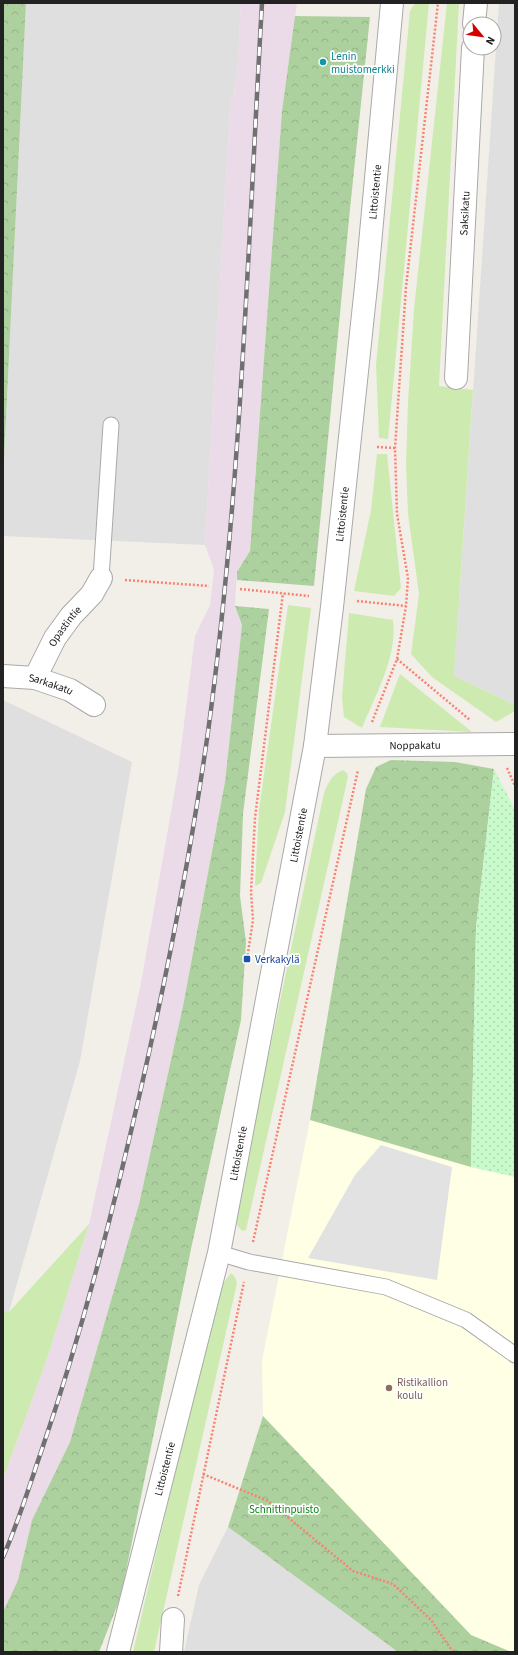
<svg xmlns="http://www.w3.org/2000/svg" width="518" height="1655" font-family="'Source Sans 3',sans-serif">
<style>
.residential{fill:#e0dfdf}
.education{fill:#ffffe5}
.railway{fill:#ebdbe8}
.grass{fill:#cdebb0}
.forest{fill:url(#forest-crowns)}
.park{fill:url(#park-dots)}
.parking{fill:#e2e2e2}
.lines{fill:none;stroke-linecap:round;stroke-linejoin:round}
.service-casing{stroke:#a9a9a9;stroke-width:17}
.minor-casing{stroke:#a9a9a9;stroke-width:24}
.tertiary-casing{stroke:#a9a9a9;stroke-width:24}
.path{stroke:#fa8072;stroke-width:2.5;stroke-dasharray:2 2;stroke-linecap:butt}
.service{stroke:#fff;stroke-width:15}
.minor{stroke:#fff;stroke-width:22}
.tertiary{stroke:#fff;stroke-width:22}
.rail-casing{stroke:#707070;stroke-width:4.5}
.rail{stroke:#fff;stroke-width:3;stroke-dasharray:9;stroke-linecap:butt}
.culture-dot{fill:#0f9aa8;stroke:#fff;stroke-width:1.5}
.transit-dot{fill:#1a4fb4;stroke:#fff;stroke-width:1.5}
.education-dot{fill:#8d6e63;stroke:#fff;stroke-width:1.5}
.labels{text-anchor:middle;stroke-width:3.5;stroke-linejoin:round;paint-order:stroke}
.culture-label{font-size:11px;fill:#0d838f;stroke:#fff;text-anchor:start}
.street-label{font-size:11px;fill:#222;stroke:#fff}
.transit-label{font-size:11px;fill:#164399;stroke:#fff;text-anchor:start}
.education-label{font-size:11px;fill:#785e54;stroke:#fff;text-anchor:start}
.park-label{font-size:11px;fill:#0c8416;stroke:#fff}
</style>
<defs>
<pattern id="forest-crowns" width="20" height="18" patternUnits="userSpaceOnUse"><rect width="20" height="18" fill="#add19e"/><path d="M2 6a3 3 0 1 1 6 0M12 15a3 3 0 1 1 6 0" fill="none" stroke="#95b388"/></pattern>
<pattern id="park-dots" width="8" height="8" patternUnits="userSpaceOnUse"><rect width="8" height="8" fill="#c8facc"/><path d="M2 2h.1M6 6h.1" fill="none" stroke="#acd6af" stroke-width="1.8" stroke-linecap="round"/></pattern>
</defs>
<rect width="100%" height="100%" fill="#f2efe9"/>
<g class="residential">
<polygon points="26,3 241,3 237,77 230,109 205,545 3,536 3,481"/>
<polygon points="499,3 515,3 515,705 454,676"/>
<polygon points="3,700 132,762 80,1061 9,1312 3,1312"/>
<polygon points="228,1527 398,1652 184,1652 199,1585"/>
</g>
<polygon class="education" points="310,1120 471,1167 515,1177 515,1652 511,1652 471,1635 263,1416 262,1360"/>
<polygon class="railway" points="241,3 297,3 282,111 250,551 237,572 235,606 242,625 225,782 183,1006 139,1204 70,1442 32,1520 18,1580 3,1612 3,1479 48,1356 89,1224 141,983 178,772 195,636 210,605 214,570 205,545 230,109 237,77"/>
<g class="grass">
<polygon points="415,3 429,3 388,439 379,438 376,365 410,11"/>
<polygon points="447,3 459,3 439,386 473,390 454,676 515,705 515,711 496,722 432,677 411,654 419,594 408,514 406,464 408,402 414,309"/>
<polygon points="377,454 387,454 401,588 394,596 354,591 371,510"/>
<polygon points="288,605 311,608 285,812 261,883 255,886 259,810"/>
<path d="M349 613 393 620C398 655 375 696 362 728L344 717 342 697Z"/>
<polygon points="400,674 472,732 380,727"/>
<path d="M343 770 347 773 348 777 246 1230 242 1231 237 1225 235 1214 324 793C328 783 332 774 343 770Z"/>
<polygon points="89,1224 48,1356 3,1479 3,1312 9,1312"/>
<polygon points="231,1273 235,1277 237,1283 154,1652 133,1652 218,1290"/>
</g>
<g class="forest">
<polygon points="3,3 26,3 3,481"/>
<polygon points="295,16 370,17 350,209 314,586 237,580 237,572 250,551 282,111"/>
<polygon points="235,606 269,609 243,814 240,896 246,942 241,1020 191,1249 121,1596 99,1652 3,1652 3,1612 18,1580 32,1520 70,1442 139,1204 183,1006 225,782 242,625"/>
<polygon points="391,760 455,762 494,769 476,928 471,1167 310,1120 366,789 376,767"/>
<polygon points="263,1416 471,1635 511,1652 398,1652 228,1527"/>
</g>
<polygon class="park" points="494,769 515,810 515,1177 471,1167 476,928"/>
<polygon class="parking" points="381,1145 452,1167 437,1280 308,1258 355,1175"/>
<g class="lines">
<defs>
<g id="service">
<polyline points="101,578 111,425"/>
<polyline points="219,1253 249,1262 386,1287 466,1320 515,1355"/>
</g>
<g id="minor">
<polyline points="474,24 476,3"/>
<path id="s1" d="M456 378 473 48"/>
<path id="s2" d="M3 676 35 678 70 690 94 705"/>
<path id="s3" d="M35 678 55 638 71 616 92 594 101 578"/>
<path id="s4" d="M315 746 515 744"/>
<polyline points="171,1652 173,1619"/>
</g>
<g id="tertiary">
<path id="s5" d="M118 1652 219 1253 315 746 332 607 367 277 392 3"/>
</g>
</defs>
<use href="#service" class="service-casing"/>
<use href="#minor" class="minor-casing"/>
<use href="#tertiary" class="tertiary-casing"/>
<g class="path">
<polyline points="377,447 395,448"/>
<polyline points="125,580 209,586"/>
<polyline points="240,589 309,596"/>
<polyline points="357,601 406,606"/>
<polyline points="397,659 470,720"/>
<polyline points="372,722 397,659 406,606 408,578 397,514 395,448 406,287 438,3"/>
<polyline points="507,768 515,786"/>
<polyline points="247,959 253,920 251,892 255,818 283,593"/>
<polyline points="253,1242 358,770"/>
<polyline points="203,1474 268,1501 353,1571 393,1584 431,1620 453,1652"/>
<polyline points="178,1596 244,1282"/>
</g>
<use href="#service" class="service"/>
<use href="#minor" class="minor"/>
<use href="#tertiary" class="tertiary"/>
<defs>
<path id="rail" d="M3 1557C18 1523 29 1487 41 1452 73 1359 99 1265 122 1169 157 1025 187 880 208 732 241 491 248 246 262 3"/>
</defs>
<use href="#rail" class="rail-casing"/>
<use href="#rail" class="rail"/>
</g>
<circle class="culture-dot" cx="323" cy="62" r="4"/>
<rect class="transit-dot" x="243" y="955" width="8" height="8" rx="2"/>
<circle class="education-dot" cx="389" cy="1388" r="4"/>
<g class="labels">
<g class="culture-label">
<text x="331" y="60">Lenin<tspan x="331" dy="13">muistomerkki</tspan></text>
</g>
<g class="street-label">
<text dy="4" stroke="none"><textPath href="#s5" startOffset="1485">Littoistentie</textPath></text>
<text dy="4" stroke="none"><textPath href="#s1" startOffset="165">Saksikatu</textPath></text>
<text dy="4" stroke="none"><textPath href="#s5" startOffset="1161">Littoistentie</textPath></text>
<text dy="4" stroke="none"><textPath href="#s3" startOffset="60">Opastintie</textPath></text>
<text dy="4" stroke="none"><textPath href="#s2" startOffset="49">Sarkakatu</textPath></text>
<text dy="4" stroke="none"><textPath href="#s4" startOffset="100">Noppakatu</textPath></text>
<text dy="4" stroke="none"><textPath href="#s5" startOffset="837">Littoistentie</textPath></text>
<text dy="4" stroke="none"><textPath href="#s5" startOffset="513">Littoistentie</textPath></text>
<text dy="4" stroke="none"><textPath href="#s5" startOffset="189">Littoistentie</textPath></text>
</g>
<g class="transit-label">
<text x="255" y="963">Verkakylä</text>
</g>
<g class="education-label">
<text x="397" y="1386">Ristikallion<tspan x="397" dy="13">koulu</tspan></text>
</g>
<g class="park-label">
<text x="284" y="1513">Schnittinpuisto</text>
</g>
</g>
<rect width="518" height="1655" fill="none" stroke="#222222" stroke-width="8"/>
<g transform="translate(482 36) rotate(119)"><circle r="19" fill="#ffffff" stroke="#a7a7a7"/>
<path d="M0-3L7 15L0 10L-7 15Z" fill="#d40000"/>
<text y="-6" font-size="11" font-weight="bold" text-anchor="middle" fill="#222222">N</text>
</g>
</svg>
